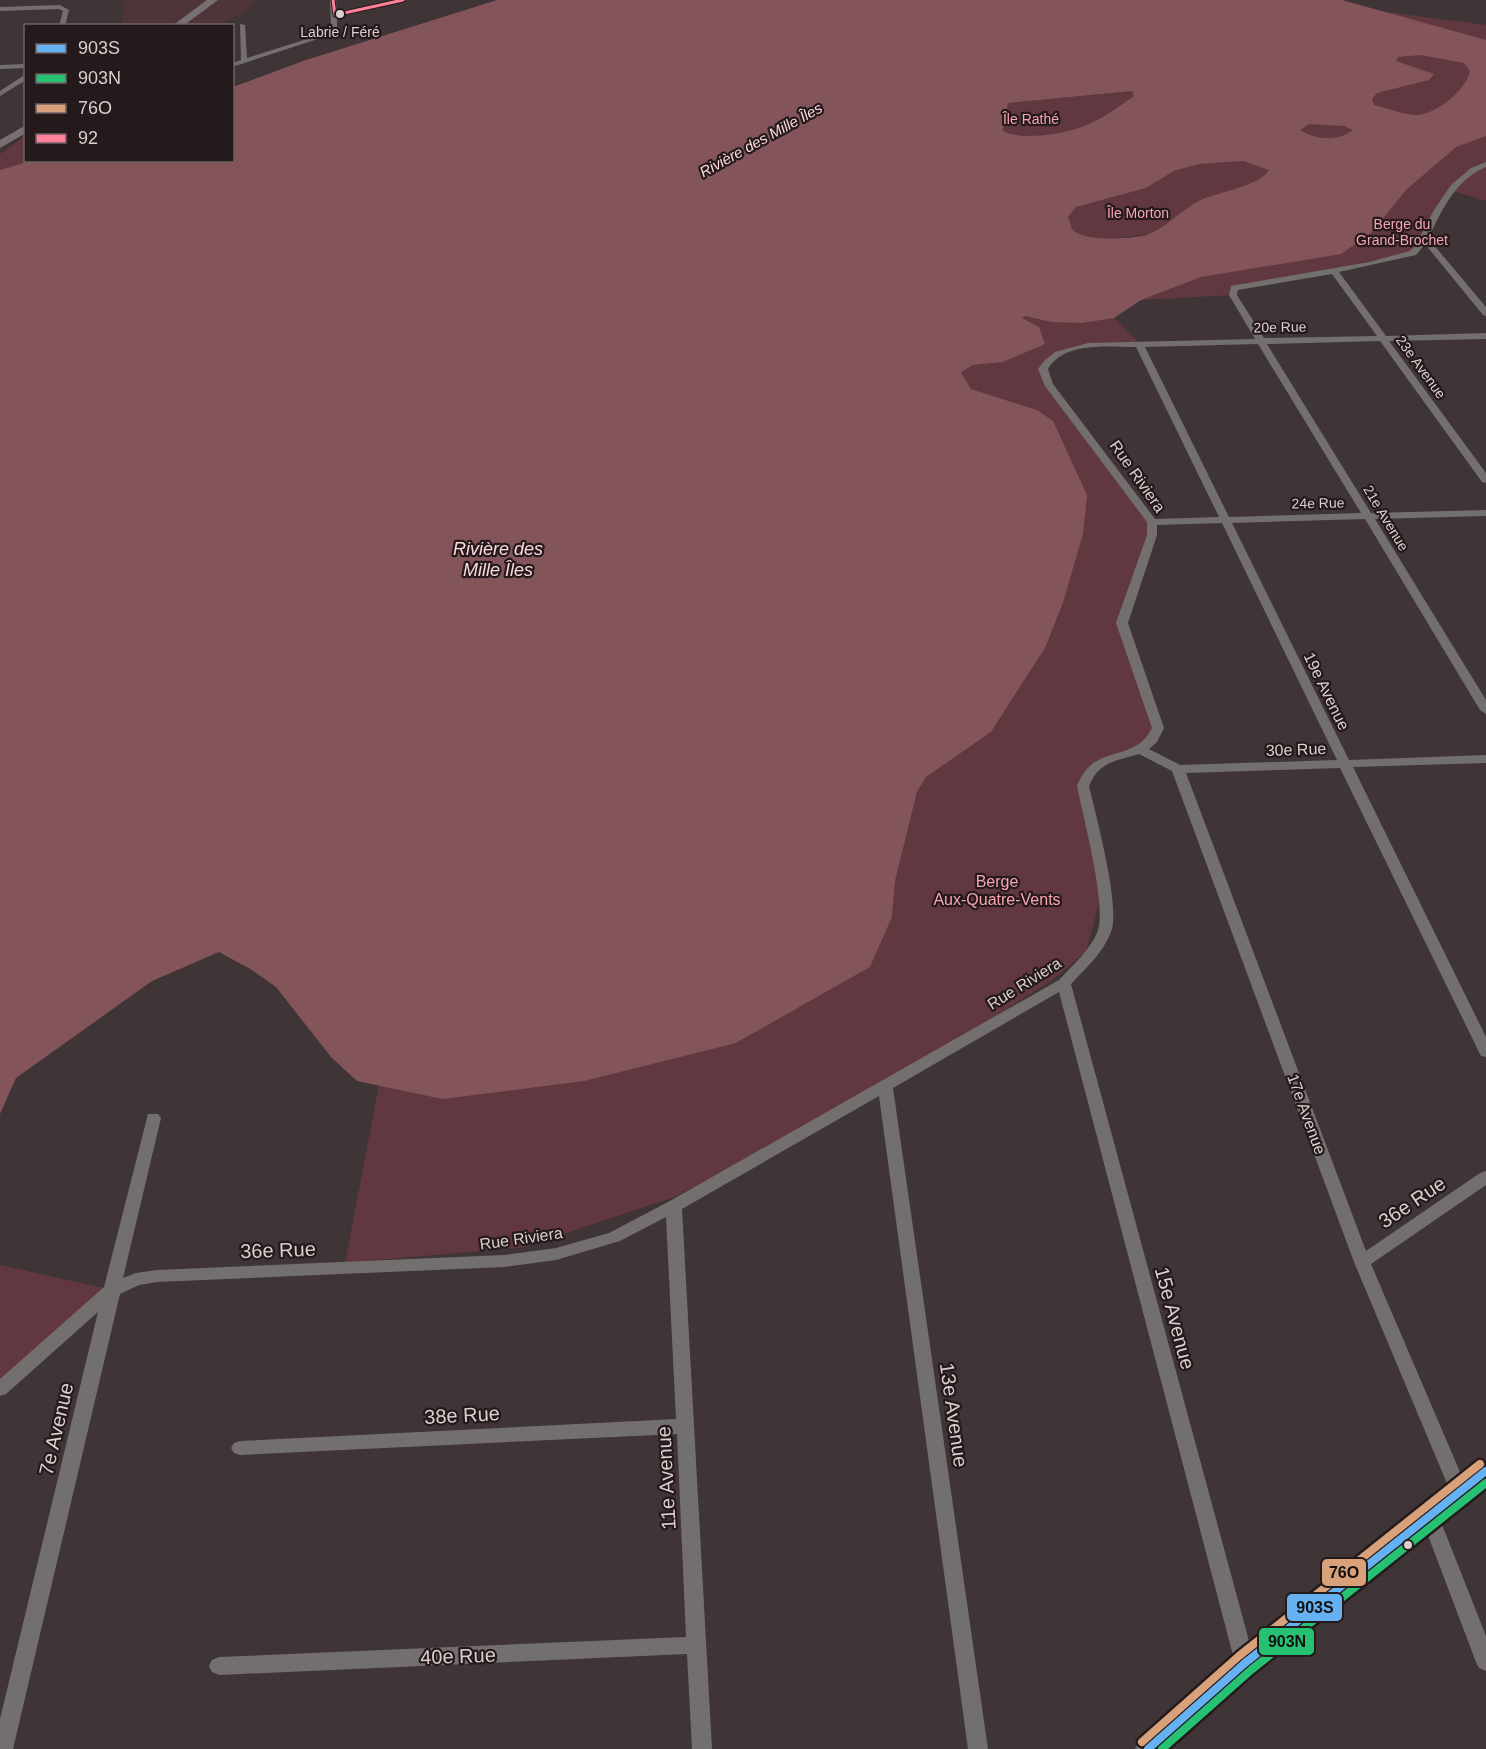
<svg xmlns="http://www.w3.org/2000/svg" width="1486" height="1749" font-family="Helvetica,sans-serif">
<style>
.built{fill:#4f3539}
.green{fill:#623840}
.water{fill:#84545b;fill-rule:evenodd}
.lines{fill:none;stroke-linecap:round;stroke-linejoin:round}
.minor{fill:#746f6f;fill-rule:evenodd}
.tertiary{fill:#746f6f;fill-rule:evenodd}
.secondary{fill:#777072;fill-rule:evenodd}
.bus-1-casing{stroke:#241a1c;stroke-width:13}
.bus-2-casing{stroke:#241a1c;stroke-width:13}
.bus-3-casing{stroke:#241a1c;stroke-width:13}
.bus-4-casing{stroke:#241a1c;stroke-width:5}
.bus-1{stroke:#66b1f2;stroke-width:8}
.bus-2{stroke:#26c172;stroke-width:8}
.bus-3{stroke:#d9a179;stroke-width:8}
.bus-4{stroke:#ff8098;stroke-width:3}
.bus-dot{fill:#dccecf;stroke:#241a1c;stroke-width:2}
.labels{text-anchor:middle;stroke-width:4.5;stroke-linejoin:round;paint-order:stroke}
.bus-label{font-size:14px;fill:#dccecf;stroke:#241a1c}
.far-park-label{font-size:14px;fill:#f7a3b0;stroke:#241a1c}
.far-street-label{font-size:14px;fill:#dccecf;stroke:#241a1c}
.far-water-label{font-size:15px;font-style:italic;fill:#fcd8dd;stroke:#241a1c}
.street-label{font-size:16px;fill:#dccecf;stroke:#241a1c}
.park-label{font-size:16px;fill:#f7a3b0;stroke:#241a1c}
.water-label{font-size:18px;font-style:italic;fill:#fcd8dd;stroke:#241a1c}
.near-street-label{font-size:20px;fill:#dccecf;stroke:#241a1c}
.line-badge{stroke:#241a1c;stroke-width:2}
.pale-badge-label{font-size:16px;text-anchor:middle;font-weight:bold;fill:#111}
</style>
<rect width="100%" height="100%" fill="#3f3436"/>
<polygon class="built" points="125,0 260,0 222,25 121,26"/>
<g class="green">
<path d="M1371 10 1486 25V201L1450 190 1413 253 1234 288 1233 295 1141 300 1149 234C1132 236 1086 245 1074 231 1071 228 1070 221 1068 217L1076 207 1146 188 1174 171 1199 164 1243 161 1282 135 1309 124Z"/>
<path d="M1132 91 1135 96C1118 107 1101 120 1082 127 1061 135 1023 141 1003 131L1008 103Z"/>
<polygon points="25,136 26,160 34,161 0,170 0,154"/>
<path d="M1025 316C1056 323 1083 323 1114 318L1139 343 1075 348 1046 361 1044 378 1152 523 1124 618 1164 730 1135 749 1104 761 1083 786 1101 896 1086 952 1052 980 885 1087 674 1197 525 1247 345 1263 379 1085 442 1099 736 1043 870 967 892 917 895 881 917 793 926 777 991 732 1045 648 1063 603 1083 534 1037 410 971 389 960 372 973 365 1003 362 1045 344 1039 327 1021 318Z"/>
<polygon points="0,1265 112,1290 0,1389"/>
</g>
<path class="water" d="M497 0H1342L1486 40V136L1456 147 1406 190 1371 233 1341 254 1201 277 1141 300 1114 318 1081 323 1052 322 1025 316 1022 318 1039 327 1045 344 1003 362 973 365 961 372 971 389 1037 410 1053 421 1087 495 1083 534 1063 603 1045 648 991 732 926 777 917 792 895 881 892 917 870 967 736 1043 584 1081 442 1099 357 1081 331 1057 276 987 252 970 219 952 152 981 16 1078 0 1114V170L34 160H232L233 87 303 61ZM1421 55 1464 63 1470 71C1467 90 1434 116 1415 115 1402 114 1387 108 1374 105L1372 99 1377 93 1429 80 1434 74 1396 61 1398 57ZM1132 91 1134 96C1118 107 1101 120 1082 127 1061 134 1023 141 1003 131L1008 103ZM1309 124 1344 126 1353 130C1338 142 1315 140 1300 130ZM1243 161 1269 170C1261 185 1220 192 1203 199 1184 207 1169 226 1149 234 1136 239 1083 242 1073 230 1071 227 1070 221 1068 217L1076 207 1146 188 1174 171 1199 164Z"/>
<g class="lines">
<g class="minor">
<polygon points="330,0 336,0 337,13 394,0 406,0 337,17 337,28 330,35 232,67 232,63 241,60 240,24 245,25 247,58 326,33 331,28"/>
<polygon points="60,5 69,10 65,26 59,26 63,11 59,9 0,11 0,7"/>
<polygon points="26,64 26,68 0,69 0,65"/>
<polygon points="26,74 26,80 0,96 0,91"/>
<path d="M1486 162V167C1455 180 1443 209 1428 238L1486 307V316L1483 315 1425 244 1416 255 1339 272 1386 336 1486 333V339L1389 341 1486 473V483L1482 482 1380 341 1267 344 1371 513 1486 510V516L1375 519 1486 700V714L1480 710 1365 519 1232 523 1349 760 1486 755V763L1353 767 1486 1037V1057L1481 1056 1479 1052 1340 768 1186 773 1366 1251 1480 1173 1486 1171V1185L1371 1264 1469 1493 1467 1498 1460 1501 1453 1498 1451 1493 1354 1262 1172 771 1139 754C1117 761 1099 761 1089 786 1096 816 1121 908 1111 932 1103 953 1086 968 1071 984L1255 1663 1252 1669 1245 1672 1238 1669 1235 1663 1059 992 893 1088 988 1749H968L879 1096 682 1209 712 1749H692L687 1654 219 1675 212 1672 209 1666 212 1660 219 1657 686 1637 677 1434 240 1455 234 1453 231 1448 234 1443 240 1441 676 1419 666 1217 620 1241 556 1260 504 1267 157 1282 139 1285 120 1294 13 1749H0V1719L98 1312 6 1394 0 1396V1379L104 1287 148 1114H158L161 1118 123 1278 136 1273 157 1270 504 1255 556 1248 609 1233 668 1202 1059 980C1073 965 1089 951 1097 933 1108 909 1083 816 1077 786 1094 741 1134 765 1152 728L1116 623 1147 535V522L1045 386 1038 369 1044 361 1055 352 1088 343 1255 339 1229 295 1231 286 1369 262 1410 251 1415 246 1434 210 1451 185 1471 168ZM1332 274 1377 336 1264 338 1237 295 1238 290ZM1258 344 1361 513 1229 517 1145 347ZM1136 347 1219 517 1155 519 1053 384 1048 369C1064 341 1109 347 1136 347ZM1222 523 1337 760 1180 765 1149 749 1157 742 1164 728 1128 623 1157 535V525Z"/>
<polygon points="1430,1509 1437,1511 1439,1517 1486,1636 1486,1671 1479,1668 1476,1662 1421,1517 1423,1511"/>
</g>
<polygon class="tertiary" points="1486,1462 1486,1484 1254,1671 1166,1749 1135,1749 1139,1741 1236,1655 1478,1464"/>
<g class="secondary">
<polygon points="207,0 218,0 183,26 172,26"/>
<polygon points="26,125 26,133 0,148 0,140"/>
</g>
<defs>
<polyline id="bus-1" points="1148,1749 1245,1663 1486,1471"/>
<polyline id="bus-2" points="1162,1749 1251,1670 1486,1483"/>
<polyline id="bus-3" points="1142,1742 1239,1656 1480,1464"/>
<polyline id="bus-4" points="333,0 335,15 403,0"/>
</defs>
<use href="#bus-1" class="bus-1-casing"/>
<use href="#bus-2" class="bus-2-casing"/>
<use href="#bus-3" class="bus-3-casing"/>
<use href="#bus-4" class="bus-4-casing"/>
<use href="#bus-1" class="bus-1"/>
<use href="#bus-2" class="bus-2"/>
<use href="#bus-3" class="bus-3"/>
<use href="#bus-4" class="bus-4"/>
</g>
<g class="bus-dot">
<circle cx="340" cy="14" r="5"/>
<circle cx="1408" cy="1545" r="5"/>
</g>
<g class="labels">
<g class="bus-label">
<text x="340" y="37">Labrie / Féré</text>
</g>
<g class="far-park-label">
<text x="1031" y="124">Île Rathé</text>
<text x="1138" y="218">Île Morton</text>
<text x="1402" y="229">Berge du<tspan x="1402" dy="16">Grand-Brochet</tspan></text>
</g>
<g class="far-street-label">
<text transform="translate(1280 327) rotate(-1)" y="5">20e Rue</text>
<text transform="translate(1421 367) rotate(54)" y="5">23e Avenue</text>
<text transform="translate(1318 503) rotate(-1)" y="5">24e Rue</text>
<text transform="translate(1386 518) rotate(59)" y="5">21e Avenue</text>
</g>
<g class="far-water-label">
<text transform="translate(761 140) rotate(-29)" y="5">Rivière des Mille Îles</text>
</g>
<g class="street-label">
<text transform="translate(1138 476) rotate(55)" y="6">Rue Riviera</text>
<text transform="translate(1327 691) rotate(64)" y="6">19e Avenue</text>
<text transform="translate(1296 749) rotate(-2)" y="6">30e Rue</text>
<text transform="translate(1024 983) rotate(-32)" y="6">Rue Riviera</text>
<text transform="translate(1307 1114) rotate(70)" y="6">17e Avenue</text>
<text transform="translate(521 1238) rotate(-8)" y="6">Rue Riviera</text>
</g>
<g class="park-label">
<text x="997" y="887">Berge<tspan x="997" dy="18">Aux-Quatre-Vents</tspan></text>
</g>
<g class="water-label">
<text x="498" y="555">Rivière des<tspan x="498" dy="21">Mille Îles</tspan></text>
</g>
<g class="near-street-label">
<text transform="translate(1412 1202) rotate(-34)" y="7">36e Rue</text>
<text transform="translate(278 1250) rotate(-2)" y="7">36e Rue</text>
<text transform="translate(1175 1318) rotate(75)" y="7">15e Avenue</text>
<text transform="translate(462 1415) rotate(-3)" y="7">38e Rue</text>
<text transform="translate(954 1415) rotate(82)" y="7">13e Avenue</text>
<text transform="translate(56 1429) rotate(-77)" y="7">7e Avenue</text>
<text transform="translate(666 1478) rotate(-93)" y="7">11e Avenue</text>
<text transform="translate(458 1656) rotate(-2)" y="7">40e Rue</text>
</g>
</g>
<g class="line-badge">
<rect x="1321" y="1558" width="46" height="29" rx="6" fill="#d9a179"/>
<rect x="1286" y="1593" width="57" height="29" rx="6" fill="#66b1f2"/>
<rect x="1258" y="1627" width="57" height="29" rx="6" fill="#26c172"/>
</g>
<g class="pale-badge-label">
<text x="1344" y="1578">76O</text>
<text x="1315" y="1613">903S</text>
<text x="1287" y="1647">903N</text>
</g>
<rect x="24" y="24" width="210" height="138" fill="#241a1c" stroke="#6e6264" stroke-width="1.5"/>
<rect x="36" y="44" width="30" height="9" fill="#66b1f2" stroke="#6e6264" stroke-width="1.5"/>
<text x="78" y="54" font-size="18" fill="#dccecf">903S</text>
<rect x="36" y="74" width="30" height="9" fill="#26c172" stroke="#6e6264" stroke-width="1.5"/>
<text x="78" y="84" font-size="18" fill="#dccecf">903N</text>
<rect x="36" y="104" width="30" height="9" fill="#d9a179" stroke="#6e6264" stroke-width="1.5"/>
<text x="78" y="114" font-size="18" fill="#dccecf">76O</text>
<rect x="36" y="134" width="30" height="9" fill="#ff8098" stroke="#6e6264" stroke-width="1.5"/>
<text x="78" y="144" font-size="18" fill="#dccecf">92</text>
</svg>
